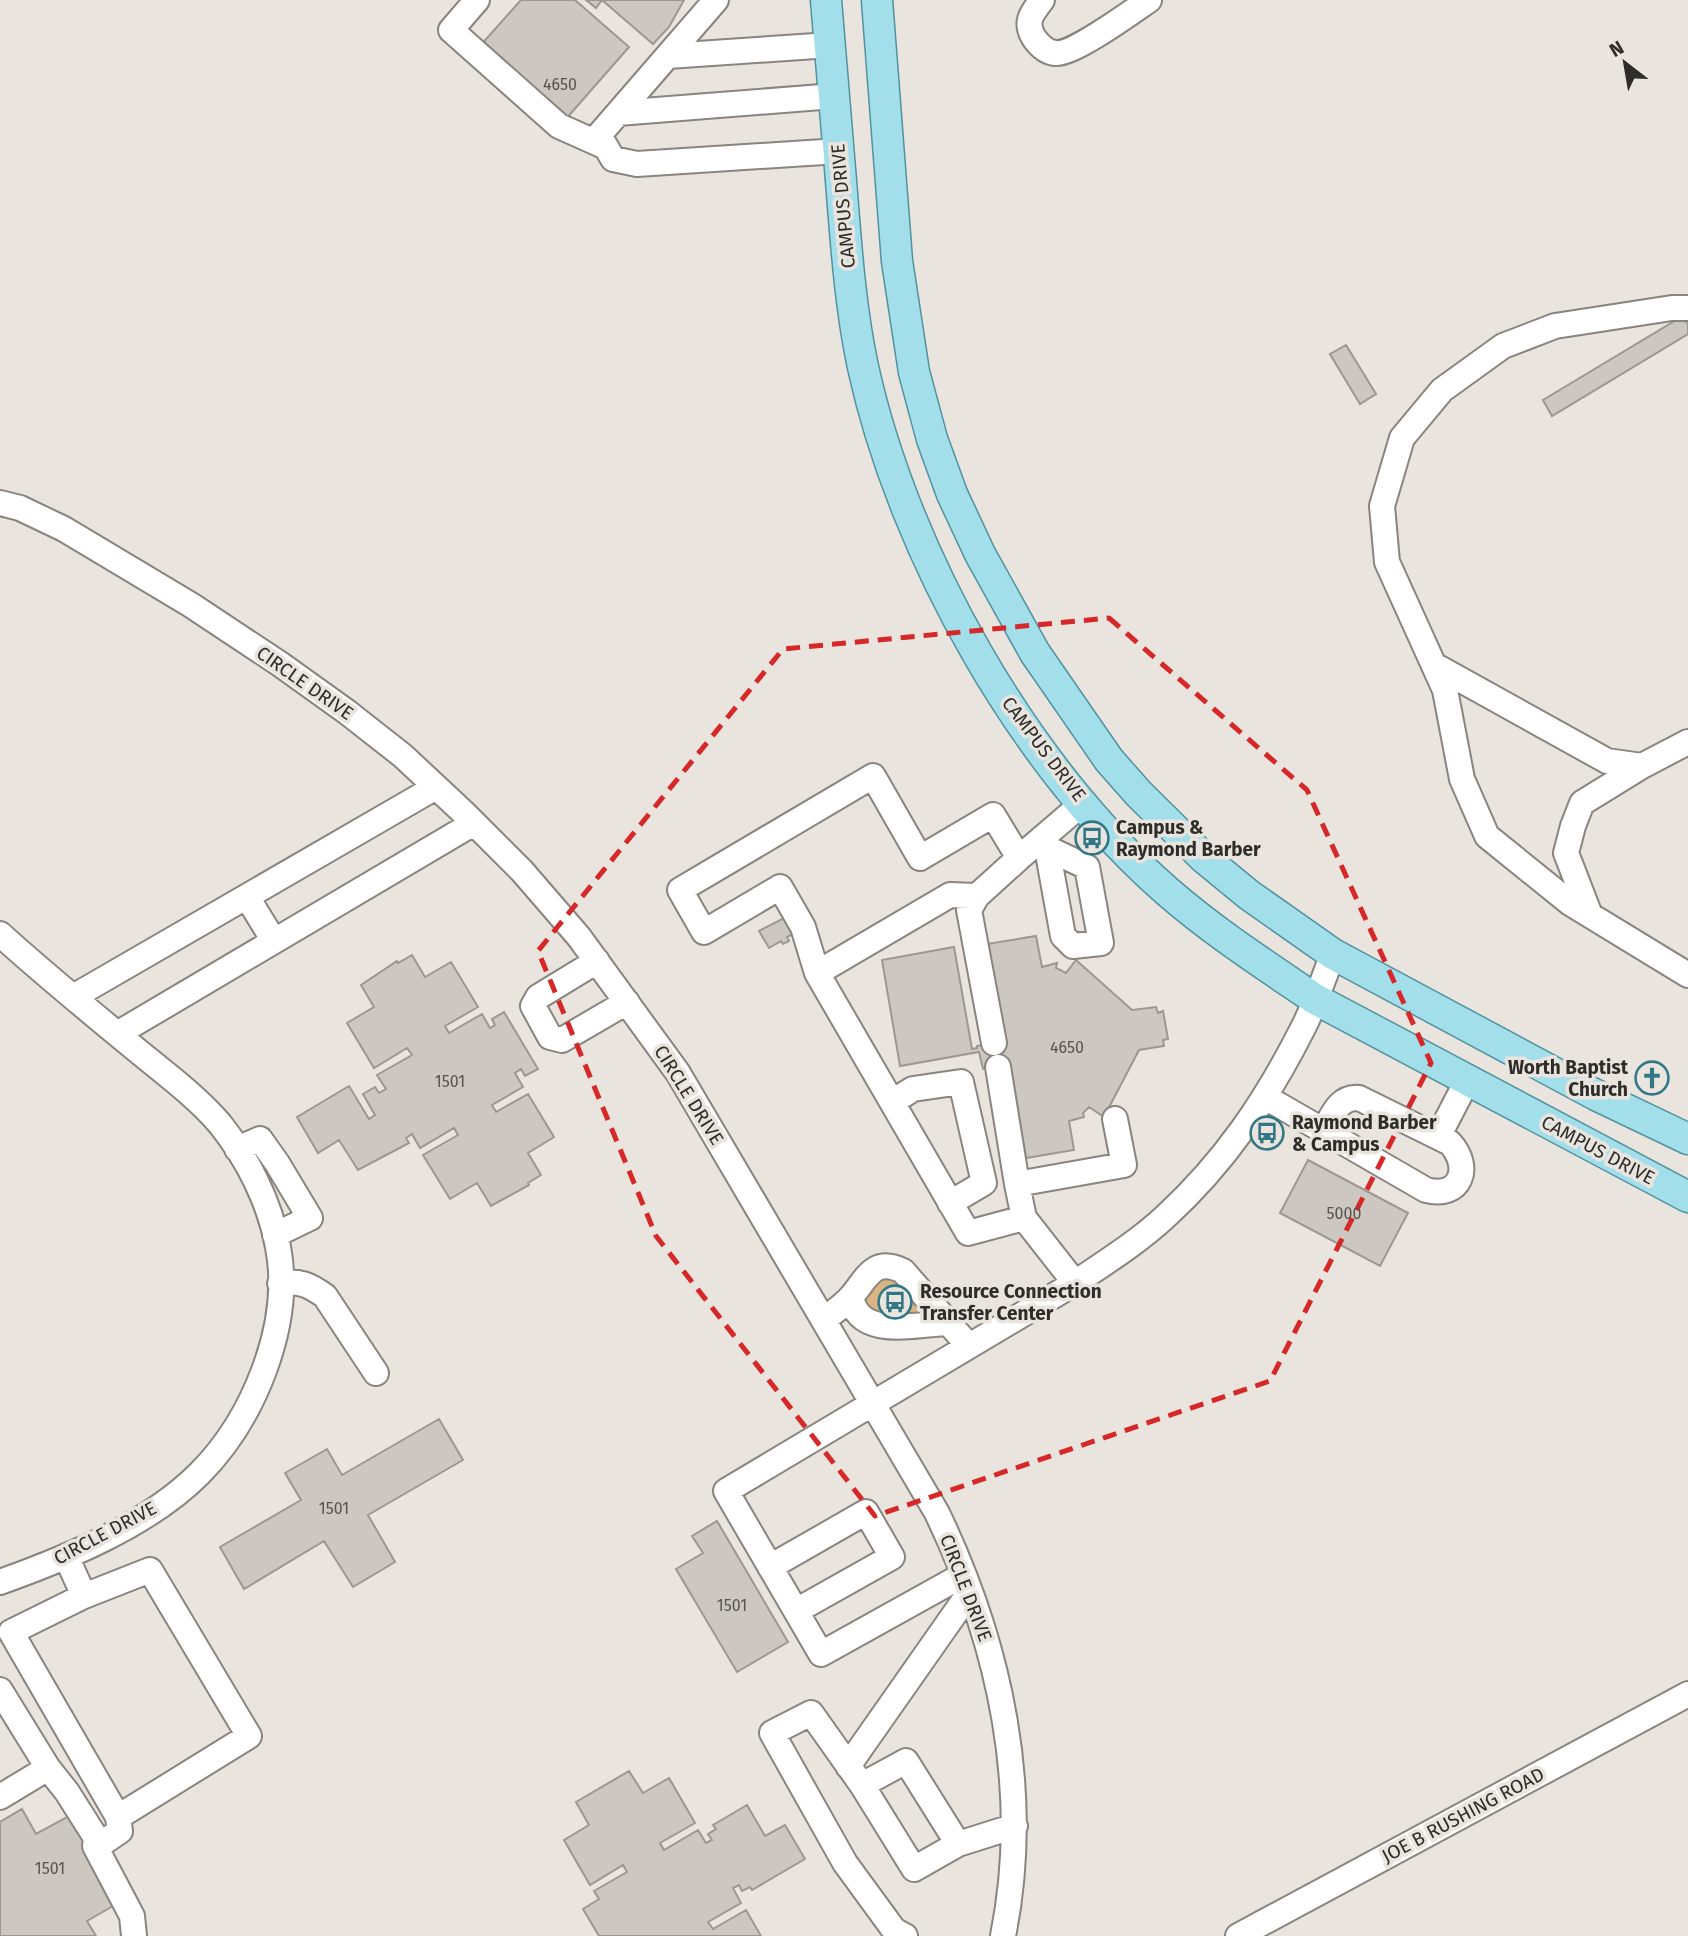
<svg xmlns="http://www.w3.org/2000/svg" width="1688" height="1936" font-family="'Fira Sans',sans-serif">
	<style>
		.green { fill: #dbb484 }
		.building { fill: #cdc7c1; stroke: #9d9791; stroke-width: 2 }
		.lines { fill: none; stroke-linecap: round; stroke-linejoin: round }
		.minor-casing { stroke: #89847e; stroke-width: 28 }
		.major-casing { stroke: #51929f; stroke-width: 33 }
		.minor { stroke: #fff; stroke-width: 24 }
		.major { stroke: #a2dfeb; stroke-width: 30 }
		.marked { fill: none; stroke: #d62828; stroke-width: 5; stroke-dasharray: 14 9; stroke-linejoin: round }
		.labels { text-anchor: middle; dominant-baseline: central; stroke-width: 7; stroke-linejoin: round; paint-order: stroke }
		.number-label { font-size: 16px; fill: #565450 }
		.street-label { font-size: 19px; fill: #2f2d2a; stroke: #e9e4dd }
		.poi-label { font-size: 19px; font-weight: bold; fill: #2f2d2a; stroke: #e9e4dd; text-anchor: start }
	</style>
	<rect width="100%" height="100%" fill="#e9e4dd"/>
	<path class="green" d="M 893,1276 L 926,1312 L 922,1314 L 879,1314 L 865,1304 C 866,1288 879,1280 893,1276 Z"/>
	<path class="building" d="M 521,0 L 575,0 L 629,47 L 565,120 L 480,46 Z
		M 586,0 L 684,0 L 669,27 L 653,44 L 602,0 L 596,8 Z
		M 1683,316 L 1688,325 L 1688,334 L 1552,416 L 1543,400 Z
		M 1346,345 L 1376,394 L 1360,404 L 1330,354 Z
		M 784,918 L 793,934 L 787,937 L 789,941 L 783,944 L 781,941 L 769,948 L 759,931 Z
		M 1036,936 L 1042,967 L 1057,963 L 1056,968 L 1066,973 L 1076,960 L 1132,1010 L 1156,1007 L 1158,1013 L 1163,1011 L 1168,1039 L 1163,1040 L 1164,1046 L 1139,1050 L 1104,1117 L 1089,1107 L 1083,1113 L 1084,1117 L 1069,1121 L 1074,1150 L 1026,1158 L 1010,1065 L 983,1069 L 979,1052 L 900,1066 L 882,960 L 954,947 L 972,1049 L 977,1048 L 977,1046 L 1004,1041 L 987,944 Z
		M 412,955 L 425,977 L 451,962 L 478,1007 L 445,1026 L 449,1033 L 482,1014 L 490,1028 L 495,1025 L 492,1019 L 504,1012 L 538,1069 L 525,1076 L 521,1069 L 515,1073 L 523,1087 L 492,1105 L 496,1112 L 528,1094 L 554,1137 L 528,1153 L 541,1175 L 528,1183 L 529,1185 L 491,1206 L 477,1183 L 450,1199 L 423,1155 L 458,1135 L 454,1128 L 420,1148 L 412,1134 L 406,1138 L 409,1143 L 358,1170 L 339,1140 L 318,1153 L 297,1117 L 349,1086 L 369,1119 L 375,1115 L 363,1094 L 375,1087 L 379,1093 L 386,1089 L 377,1075 L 412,1055 L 407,1048 L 374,1068 L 347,1023 L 374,1007 L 361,985 L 397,961 L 398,963 Z
		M 1308,1160 L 1408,1213 L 1380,1266 L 1280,1213 Z
		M 439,1419 L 463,1460 L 368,1515 L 395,1562 L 353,1587 L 324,1541 L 244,1589 L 220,1547 L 301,1500 L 285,1473 L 327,1449 L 342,1475 Z
		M 717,1521 L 788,1642 L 737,1672 L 676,1569 L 703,1553 L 692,1536 Z
		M 629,1771 L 643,1793 L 669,1778 L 695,1823 L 660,1843 L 664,1850 L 698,1830 L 706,1843 L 712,1840 L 708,1834 L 716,1829 L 713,1825 L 747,1805 L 765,1836 L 785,1825 L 805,1859 L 752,1890 L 750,1887 L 742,1891 L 739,1885 L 733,1888 L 741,1903 L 708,1922 L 713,1929 L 746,1910 L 761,1936 L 599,1936 L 583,1909 L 599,1899 L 594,1891 L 627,1872 L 623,1865 L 590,1885 L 564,1840 L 589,1825 L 576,1802 Z
		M 22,1809 L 36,1834 L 69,1816 L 120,1902 L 87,1921 L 96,1936 L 0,1936 L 0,1822 Z"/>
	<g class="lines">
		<defs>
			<path id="minor" d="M 477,0 L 451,30 L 559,126 L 606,147
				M 716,0 L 599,135 L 613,159 L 637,164 L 839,151
				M 1042,0 C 1032,13 1024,22 1034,38 C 1039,45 1046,52 1055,53 C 1071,56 1133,11 1149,0
				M 668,56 L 830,45
				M 618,113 L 834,96
				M 1688,308 L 1672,308 L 1555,326 L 1503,346 L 1442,390 L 1402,438 L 1382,506 L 1387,562 L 1445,690 L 1462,779 L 1487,836 L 1570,903 L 1688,975
				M 0,503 L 20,508 L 64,529 L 191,605 L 280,664 L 347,712 L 403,756 L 464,813 L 522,871 L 579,937 L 678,1073 L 937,1513 C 1000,1644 1032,1791 1003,1936
				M 1434,665 L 1607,761 L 1642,766 L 1688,742
				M 1041,840 L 1047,848 L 1063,936 L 1073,946 L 1101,943 L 1087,867 L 1047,848
				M 977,896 L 969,910 L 994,1043
				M 247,897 L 274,941
				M 1590,915 L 1566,853 L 1573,826 L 1582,803 L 1642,766
				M 0,934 C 43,973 88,1010 133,1047 C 162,1071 195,1095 220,1124 C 248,1159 270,1203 278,1247 C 293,1325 253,1420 199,1474 C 148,1525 67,1558 0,1582
				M 597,961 L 538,997 L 533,1006 L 550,1037 L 562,1040 L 627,1002
				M 817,973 L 950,895 L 977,896 L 1019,858
				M 73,997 L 436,787
				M 117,1034 L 474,823
				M 998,1067 L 1017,1184
				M 1265,1097 L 1426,1190 C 1461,1199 1472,1167 1450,1143 L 1359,1098 C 1338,1096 1332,1117 1323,1132
				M 892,1102 L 913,1089 L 961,1082 L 984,1183 L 950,1203
				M 1438,1137 L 1468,1079
				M 237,1149 L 260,1139 L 277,1163 L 310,1218 L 275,1235
				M 1024,1218 L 968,1233 L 817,973 L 803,927 L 780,887 L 704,932 L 680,890 L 873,776 L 920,858 L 993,815 L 1019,858 L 1083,803
				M 280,1283 C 300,1281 308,1284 325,1296 L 376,1373
				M 1075,1283 L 1024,1218 L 1017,1184 L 1124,1165 L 1115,1119
				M 851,1297 C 859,1340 916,1324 948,1323
				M 824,1320 C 832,1313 843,1306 850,1298 C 867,1279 873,1256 903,1271 L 968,1345
				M 770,1567 L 866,1512 L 892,1557 L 796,1611
				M 963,1575 L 821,1654 L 726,1491 L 1075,1283 C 1106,1262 1138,1242 1165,1217 C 1225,1162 1266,1101 1303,1028 C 1315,1005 1323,979 1333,954
				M 84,1596 L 150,1570 L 249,1736 L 118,1817
				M 0,1690 L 48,1768 L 0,1797
				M 848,1766 L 970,1592
				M 48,1768 L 67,1792 L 98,1841 L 104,1842 L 120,1831 L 118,1817 L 11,1632 L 84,1596 L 66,1556
				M 862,1785 L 914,1869 L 958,1844
				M 96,1838 L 95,1846 L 132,1916 L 134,1936
				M 905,1936 L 894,1930 L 845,1863 L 772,1733 L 811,1713 L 862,1785 L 906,1761 L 958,1844 L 1015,1826
				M 1238,1936 L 1688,1694"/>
			<path id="major" d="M 826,0 C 831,60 836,121 841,181 C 846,243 850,306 863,367 C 904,554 1024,767 1168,892 C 1214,932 1265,965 1315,999 L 1688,1197
				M 877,0 L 897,261 L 914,372 L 932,439 L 952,494 L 980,554 L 1035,653 L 1109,760 L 1139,794 L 1204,858 L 1249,895 L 1333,954 L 1596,1095 L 1688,1139"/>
		</defs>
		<use href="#minor" class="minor-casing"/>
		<use href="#major" class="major-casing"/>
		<use href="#minor" class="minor"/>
		<use href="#major" class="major"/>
	</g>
	<path class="marked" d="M 1109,618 L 1307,790 L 1431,1063 L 1270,1381 L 875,1516 L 656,1236 L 538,951 L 783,649 Z"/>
	<defs>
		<symbol id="bus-ring" viewBox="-11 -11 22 22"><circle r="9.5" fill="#e9e4dd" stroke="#327785" stroke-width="1.5"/><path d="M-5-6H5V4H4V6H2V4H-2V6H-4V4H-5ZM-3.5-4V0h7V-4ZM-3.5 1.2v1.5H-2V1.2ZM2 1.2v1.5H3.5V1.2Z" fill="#327785"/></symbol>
		<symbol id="church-ring" viewBox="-11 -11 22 22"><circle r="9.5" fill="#e9e4dd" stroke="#327785" stroke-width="1.5"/><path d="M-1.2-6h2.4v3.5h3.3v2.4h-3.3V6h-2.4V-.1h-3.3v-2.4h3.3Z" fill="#327785"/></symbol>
	</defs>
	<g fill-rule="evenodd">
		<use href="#bus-ring" x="1073" y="819" width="38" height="38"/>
		<use href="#church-ring" x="1633" y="1059" width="38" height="38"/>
		<use href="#bus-ring" x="1248" y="1114" width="38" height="38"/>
		<use href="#bus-ring" x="876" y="1283" width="38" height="38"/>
	</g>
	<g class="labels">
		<g class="number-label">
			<text x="560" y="84">4650</text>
			<text x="1067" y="1047">4650</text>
			<text x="450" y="1081">1501</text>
			<text x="1344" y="1213">5000</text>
			<text x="334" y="1508">1501</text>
			<text x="732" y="1605">1501</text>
			<text x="50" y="1868">1501</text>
		</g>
		<g class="street-label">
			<text transform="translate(843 206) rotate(-95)">CAMPUS DRIVE</text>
			<text transform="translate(305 683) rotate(35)">CIRCLE DRIVE</text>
			<text transform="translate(1044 749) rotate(53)">CAMPUS DRIVE</text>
			<text transform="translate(689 1095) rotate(58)">CIRCLE DRIVE</text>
			<text transform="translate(1598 1150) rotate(28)">CAMPUS DRIVE</text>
			<text transform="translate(105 1533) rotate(-28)">CIRCLE DRIVE</text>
			<text transform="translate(966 1588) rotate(69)">CIRCLE DRIVE</text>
			<text transform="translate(1463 1815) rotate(-28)">JOE B RUSHING ROAD</text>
		</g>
		<g class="poi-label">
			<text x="1116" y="827">Campus &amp;<tspan x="1116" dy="22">Raymond Barber</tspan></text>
			<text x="1628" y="1067" text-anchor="end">Worth Baptist<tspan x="1628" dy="22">Church</tspan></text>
			<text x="1292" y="1122">Raymond Barber<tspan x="1292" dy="22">&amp; Campus</tspan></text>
			<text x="920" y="1291">Resource Connection<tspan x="920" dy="22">Transfer Center</tspan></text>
		</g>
	</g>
	<g transform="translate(1625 63) rotate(329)" stroke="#e9e4dd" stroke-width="5" paint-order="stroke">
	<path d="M0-5L12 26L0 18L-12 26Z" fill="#2f2d2a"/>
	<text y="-10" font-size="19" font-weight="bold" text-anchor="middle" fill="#2f2d2a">N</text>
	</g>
</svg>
